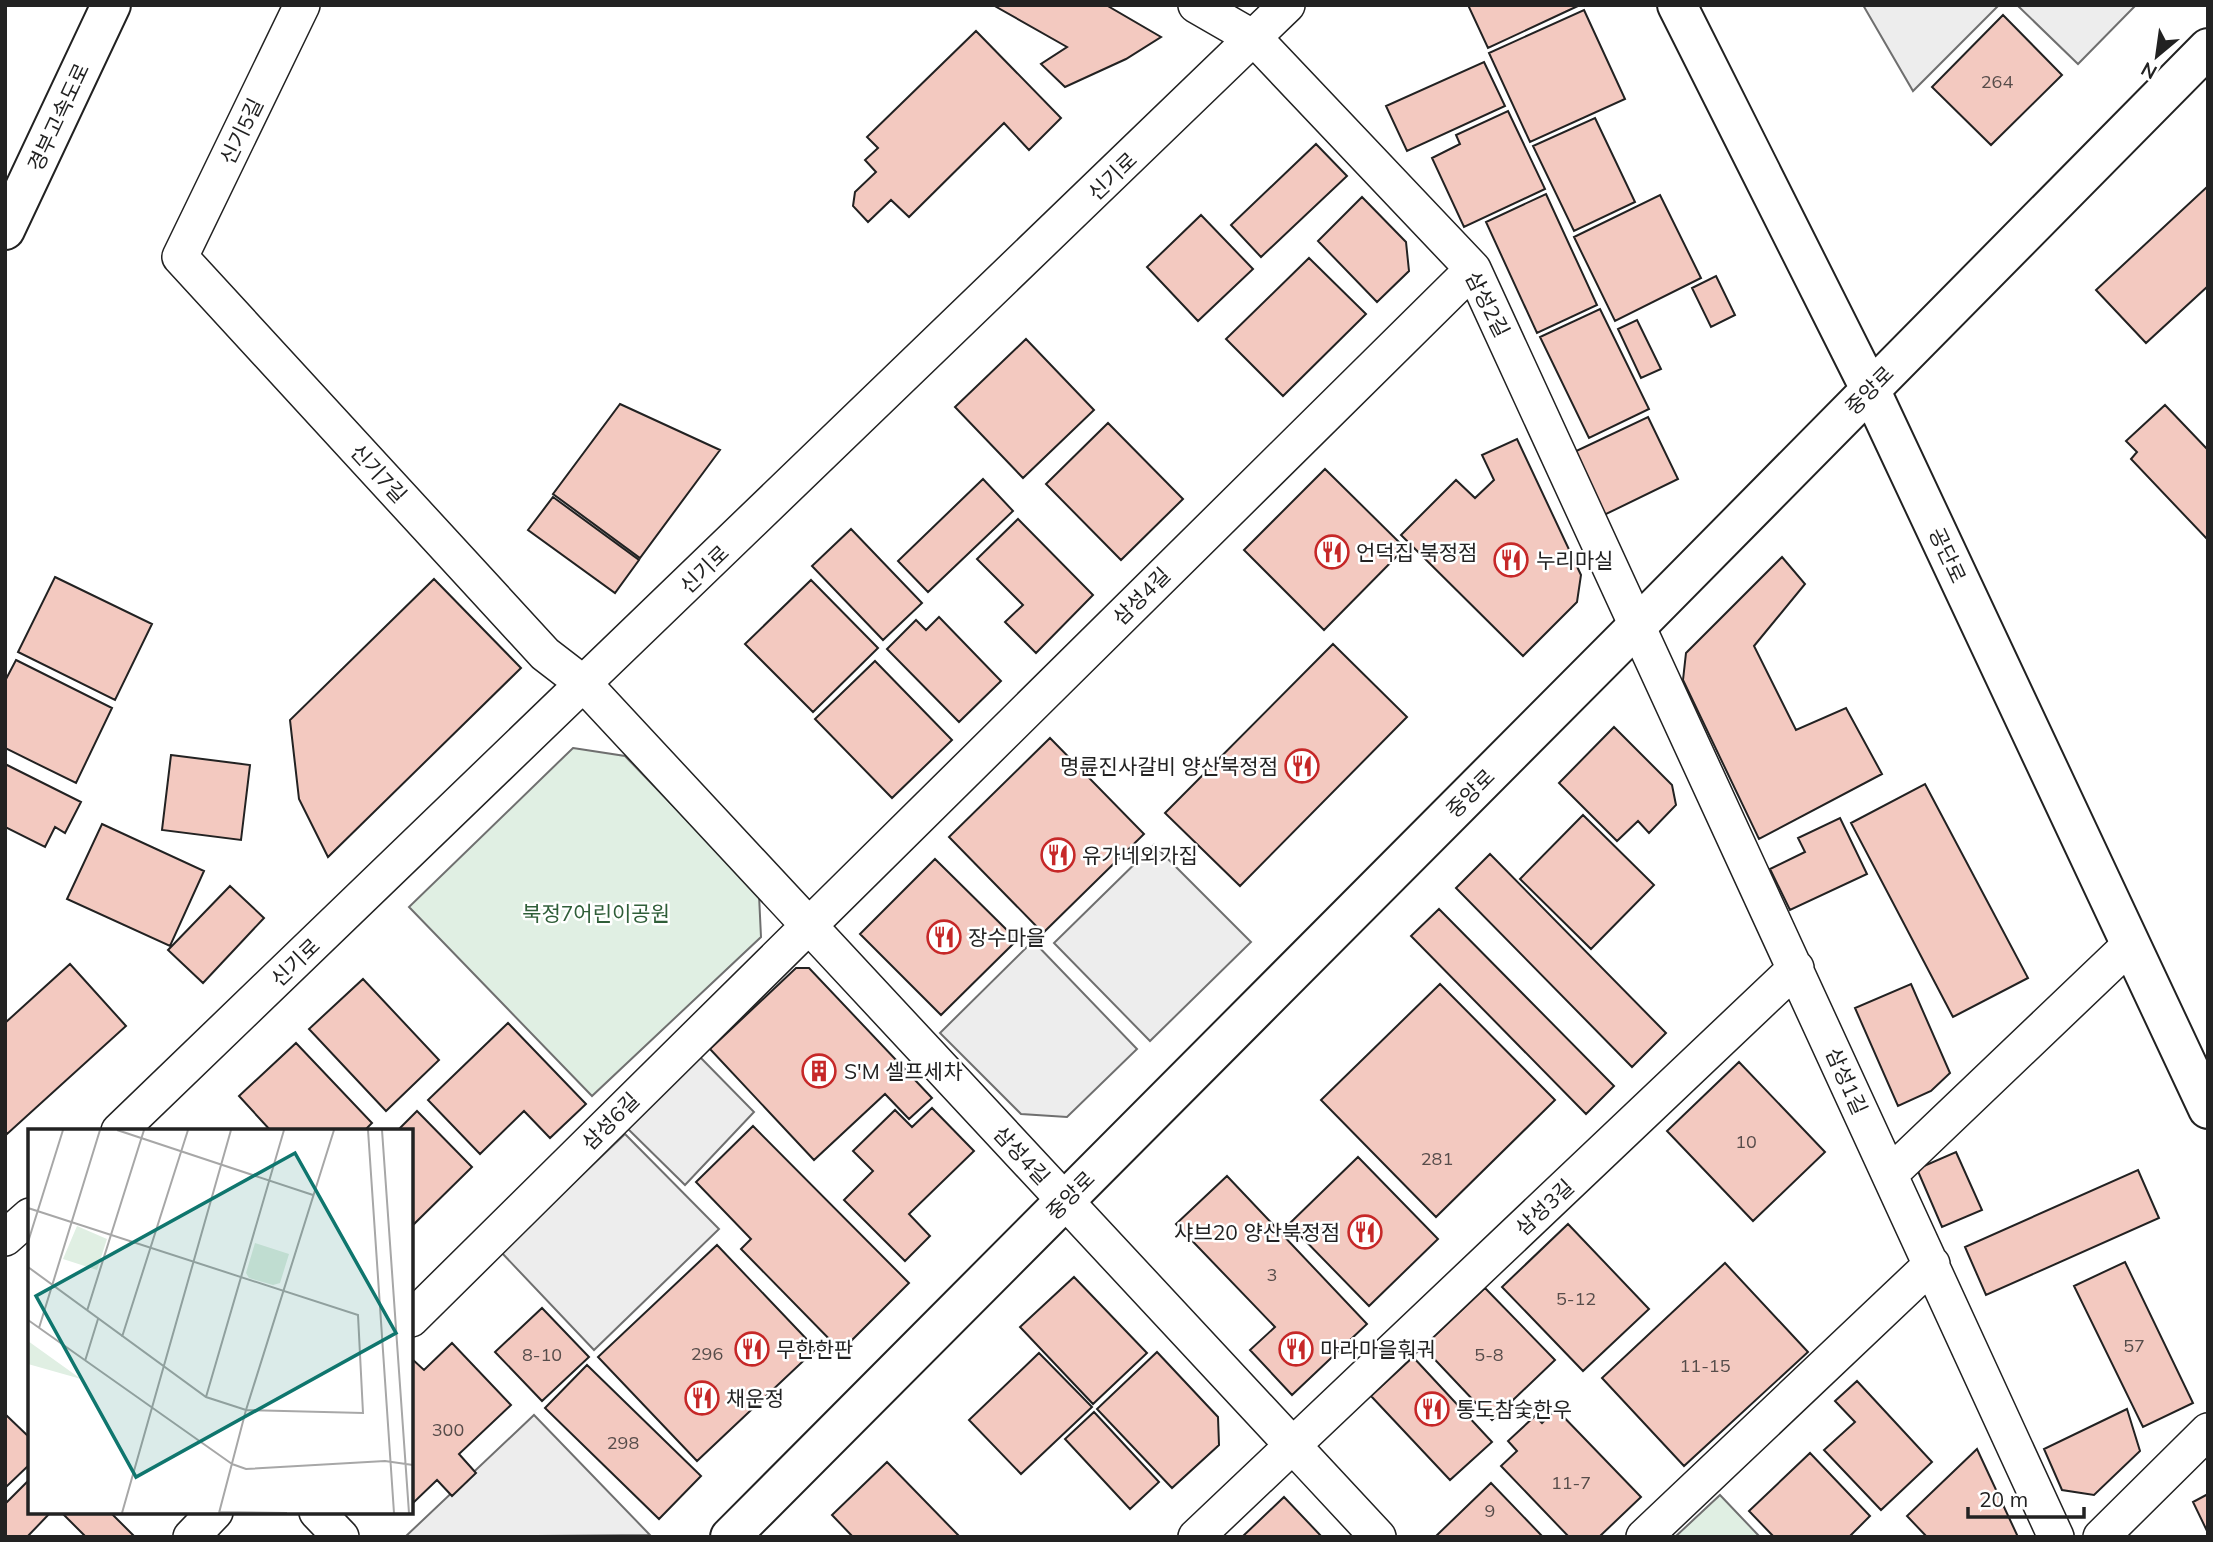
<svg xmlns="http://www.w3.org/2000/svg" width="2213" height="1542" font-family="Mulish,'Noto Sans KR',sans-serif">
	<style>
		.green { fill: #e0efe3; stroke: #6f6f6f; stroke-width: 2 }
		.parking { fill: #ededed; stroke: #6f6f6f; stroke-width: 2 }
		.building { fill: #f3c9c0; stroke: #222; stroke-width: 2 }
		.lines { fill: none; stroke-linecap: round; stroke-linejoin: round }
		.minor-casing { stroke: #222; stroke-width: 38 }
		.tertiary-casing { stroke: #222; stroke-width: 42 }
		.motorway-casing { stroke: #222; stroke-width: 42 }
		.minor { stroke: #fff; stroke-width: 35 }
		.tertiary { stroke: #fff; stroke-width: 38 }
		.motorway { stroke: #fff; stroke-width: 38 }
		.labels { text-anchor: middle; dominant-baseline: central; stroke-width: 5; stroke-linejoin: round; paint-order: stroke }
		.number-label { font-size: 18px; fill: #564c4a }
		.street-label { font-size: 21px; fill: #222; stroke: #fff }
		.poi-label { font-size: 21px; fill: #222; stroke: #fff; text-anchor: start }
		.park-label { font-size: 21px; fill: #2f5e38; stroke: #fff }
		.inset-road { fill: none; stroke: #a7a7a7; stroke-width: 2 }
		.view { fill: #0f766e; fill-opacity: 0.15; stroke: #0f766e; stroke-width: 3.5 }
		.inset-edge { fill: none; stroke: #222; stroke-width: 3.5 }
	</style>
	<rect width="100%" height="100%" fill="#fff"/>
	<path class="green" d="M 573,748 L 625,756 L 759,895 L 761,937 L 592,1096 L 409,907 Z
		M 1720,1495 L 1760,1537 L 1675,1537 Z"/>
	<path class="parking" d="M 1863,5 L 1999,5 L 1913,91 Z
		M 2017,5 L 2136,5 L 2078,64 Z
		M 1154,845 L 1251,942 L 1150,1041 L 1054,943 Z
		M 1033,941 L 1137,1049 L 1067,1117 L 1021,1114 L 940,1033 Z
		M 698,1055 L 754,1112 L 685,1185 L 624,1125 Z
		M 625,1134 L 719,1229 L 594,1350 L 501,1252 Z
		M 534,1415 L 650,1535 L 405,1537 Z"/>
	<path class="building" d="M 993,5 L 1106,5 L 1161,37 L 1126,59 L 1065,87 L 1041,64 L 1067,47 Z
		M 1468,5 L 1580,5 L 1488,48 Z
		M 1584,10 L 1625,99 L 1530,142 L 1489,53 Z
		M 2003,15 L 2062,75 L 1991,145 L 1932,87 Z
		M 976,31 L 1061,118 L 1029,150 L 1004,123 L 909,217 L 891,200 L 868,222 L 853,206 L 855,192 L 876,172 L 865,160 L 878,148 L 867,137 Z
		M 1484,62 L 1505,106 L 1407,151 L 1386,106 Z
		M 1508,111 L 1545,189 L 1464,227 L 1432,158 L 1460,144 L 1456,135 Z
		M 1595,118 L 1635,202 L 1574,231 L 1533,146 Z
		M 1316,144 L 1347,176 L 1261,257 L 1231,225 Z
		M 2208,186 L 2208,286 L 2146,343 L 2096,290 Z
		M 1546,194 L 1597,305 L 1537,333 L 1486,222 Z
		M 1660,195 L 1701,278 L 1615,321 L 1574,237 Z
		M 1362,197 L 1406,242 L 1409,271 L 1377,302 L 1318,241 Z
		M 1201,215 L 1253,269 L 1198,321 L 1147,267 Z
		M 1309,258 L 1366,314 L 1283,396 L 1226,339 Z
		M 1716,276 L 1735,315 L 1711,327 L 1692,288 Z
		M 1600,309 L 1649,409 L 1589,438 L 1540,337 Z
		M 1637,320 L 1661,369 L 1641,378 L 1618,329 Z
		M 1026,339 L 1094,410 L 1023,478 L 955,407 Z
		M 620,404 L 720,450 L 640,558 L 553,494 Z
		M 2165,405 L 2208,450 L 2208,540 L 2131,459 L 2137,452 L 2126,441 Z
		M 1648,417 L 1678,479 L 1602,516 L 1572,453 Z
		M 1108,423 L 1183,499 L 1121,560 L 1046,484 Z
		M 1517,439 L 1581,575 L 1577,602 L 1523,656 L 1401,535 L 1456,480 L 1475,498 L 1494,480 L 1482,455 Z
		M 1325,469 L 1405,548 L 1324,630 L 1244,550 Z
		M 983,479 L 1013,511 L 928,592 L 898,561 Z
		M 553,497 L 639,560 L 615,593 L 528,530 Z
		M 1018,519 L 1093,595 L 1036,653 L 1005,622 L 1023,605 L 977,559 Z
		M 851,529 L 922,603 L 883,640 L 812,566 Z
		M 1782,557 L 1805,584 L 1754,646 L 1796,730 L 1846,708 L 1882,774 L 1759,839 L 1683,680 L 1686,653 Z
		M 55,577 L 152,624 L 115,700 L 18,652 Z
		M 434,579 L 521,668 L 328,857 L 299,799 L 290,720 Z
		M 811,580 L 878,648 L 813,712 L 745,644 Z
		M 939,617 L 1001,681 L 959,722 L 887,649 L 916,620 L 926,630 Z
		M 1333,644 L 1407,717 L 1240,886 L 1165,813 Z
		M 16,660 L 112,708 L 76,783 L 5,748 L 5,681 Z
		M 875,661 L 952,740 L 892,798 L 815,719 Z
		M 1614,727 L 1672,785 L 1676,805 L 1649,833 L 1638,821 L 1617,841 L 1559,783 Z
		M 1050,738 L 1144,834 L 1043,933 L 949,837 Z
		M 171,755 L 250,765 L 241,840 L 162,830 Z
		M 5,764 L 81,802 L 65,833 L 55,827 L 45,847 L 5,827 Z
		M 1925,784 L 2028,978 L 1953,1017 L 1851,823 Z
		M 1583,815 L 1654,885 L 1591,949 L 1520,879 Z
		M 1840,818 L 1867,874 L 1790,910 L 1770,869 L 1805,852 L 1798,838 Z
		M 102,824 L 204,871 L 170,946 L 67,899 Z
		M 1490,854 L 1666,1033 L 1632,1067 L 1456,888 Z
		M 935,859 L 1017,940 L 941,1015 L 860,934 Z
		M 230,886 L 264,918 L 203,983 L 168,950 Z
		M 1439,909 L 1614,1086 L 1586,1114 L 1411,936 Z
		M 70,964 L 126,1026 L 7,1134 L 5,1131 L 5,1023 Z
		M 796,968 L 809,968 L 932,1098 L 909,1119 L 885,1094 L 814,1160 L 710,1049 Z
		M 363,979 L 439,1060 L 386,1111 L 309,1029 Z
		M 1440,984 L 1555,1100 L 1436,1217 L 1321,1100 Z
		M 1911,984 L 1950,1073 L 1931,1091 L 1898,1106 L 1855,1008 Z
		M 508,1023 L 586,1104 L 550,1138 L 524,1111 L 480,1154 L 428,1100 Z
		M 296,1043 L 372,1123 L 364,1131 L 271,1131 L 239,1096 Z
		M 1739,1062 L 1825,1152 L 1753,1221 L 1667,1131 Z
		M 932,1108 L 974,1151 L 909,1214 L 930,1236 L 905,1261 L 844,1200 L 873,1171 L 853,1151 L 895,1110 L 912,1127 Z
		M 417,1111 L 472,1167 L 411,1227 L 411,1131 L 397,1131 Z
		M 753,1126 L 909,1283 L 841,1351 L 741,1249 L 751,1239 L 696,1182 Z
		M 1956,1152 L 1982,1210 L 1942,1227 L 1917,1169 Z
		M 1358,1157 L 1438,1239 L 1369,1306 L 1289,1224 Z
		M 2138,1170 L 2159,1218 L 1986,1295 L 1965,1247 Z
		M 1227,1176 L 1367,1324 L 1292,1395 L 1250,1350 L 1275,1327 L 1176,1224 Z
		M 1568,1224 L 1649,1309 L 1583,1371 L 1502,1287 Z
		M 717,1245 L 816,1349 L 697,1461 L 598,1357 Z
		M 2125,1262 L 2193,1403 L 2143,1427 L 2074,1286 Z
		M 1725,1263 L 1808,1352 L 1684,1466 L 1602,1378 Z
		M 1074,1277 L 1147,1353 L 1093,1404 L 1020,1327 Z
		M 1485,1288 L 1555,1360 L 1492,1420 L 1423,1347 Z
		M 542,1308 L 589,1357 L 542,1401 L 495,1352 Z
		M 452,1343 L 511,1405 L 459,1454 L 476,1473 L 452,1496 L 437,1480 L 411,1505 L 411,1358 L 424,1370 Z
		M 1157,1352 L 1218,1417 L 1219,1445 L 1172,1488 L 1097,1409 Z
		M 1039,1353 L 1092,1407 L 1021,1474 L 969,1420 Z
		M 1413,1357 L 1492,1442 L 1450,1480 L 1371,1396 Z
		M 587,1365 L 701,1476 L 659,1519 L 545,1408 Z
		M 1857,1381 L 1932,1462 L 1881,1510 L 1824,1450 L 1855,1422 L 1835,1401 Z
		M 1556,1409 L 1641,1497 L 1599,1537 L 1569,1537 L 1501,1466 L 1517,1451 L 1508,1441 L 1535,1416 L 1542,1423 Z
		M 2127,1409 L 2140,1451 L 2094,1495 L 2062,1490 L 2044,1449 Z
		M 1094,1412 L 1159,1482 L 1130,1509 L 1065,1439 Z
		M 5,1414 L 30,1438 L 30,1464 L 5,1488 Z
		M 1977,1449 L 2018,1537 L 1927,1537 L 1907,1516 Z
		M 1810,1453 L 1870,1516 L 1849,1537 L 1774,1537 L 1749,1511 Z
		M 887,1462 L 960,1537 L 853,1537 L 832,1515 Z
		M 30,1479 L 30,1512 L 51,1512 L 27,1537 L 5,1537 L 5,1504 Z
		M 1491,1483 L 1543,1537 L 1435,1537 Z
		M 2208,1494 L 2208,1533 L 2193,1502 Z
		M 1284,1497 L 1322,1537 L 1242,1537 Z
		M 61,1512 L 110,1512 L 135,1537 L 86,1537 Z"/>
	<g class="lines">
		<defs>
			<path id="minor" d="M 302,5 L 180,257 L 545,654 L 584,684 L 1378,1537
				M 1196,5 L 1255,39 L 1473,269 L 2056,1537
				M 119,1131 L 1287,5
				M 1890,1174 L 2131,944
				M 5,1238 L 30,1216
				M 411,1319 L 1473,269
				M 317,1512 L 341,1537
				M 191,1537 L 215,1512
				M 1196,1537 L 1796,968
				M 1644,1537 L 1932,1264
				M 2101,1537 L 2208,1431"/>
			<path id="tertiary" d="M 1677,5 L 1870,389 L 2208,1109
				M 730,1537 L 1638,625 L 2208,48"/>
			<path id="motorway" d="M 5,230 L 111,5"/>
		</defs>
		<use href="#minor" class="minor-casing"/>
		<use href="#tertiary" class="tertiary-casing"/>
		<use href="#motorway" class="motorway-casing"/>
		<use href="#minor" class="minor"/>
		<use href="#tertiary" class="tertiary"/>
		<use href="#motorway" class="motorway"/>
	</g>
	<defs>
		<symbol id="restaurant-ring" viewBox="-11 -11 22 22"><circle r="9.5" fill="#fff" stroke="#c62828" stroke-width="1.5"/><path d="M-5-6h1v4h1v-4h1v4h1v-4h1v5L-1.5 .5V6h-2V.5L-5-1ZM5-6V6H3V1.5H1.5Q1.5-4 5-6Z" fill="#c62828"/></symbol>
		<symbol id="building-ring" viewBox="-11 -11 22 22"><circle r="9.5" fill="#fff" stroke="#c62828" stroke-width="1.5"/><path d="M-4-6H4V6H1V3H-1V6H-4ZM-2.5-4.3h1.7v1.8h-1.7ZM.8-4.3h1.7v1.8H.8ZM-2.5-1h1.7V.8h-1.7ZM.8-1h1.7V.8H.8Z" fill="#c62828"/></symbol>
	</defs>
	<g fill-rule="evenodd">
		<use href="#restaurant-ring" x="1313" y="533" width="38" height="38"/>
		<use href="#restaurant-ring" x="1492" y="541" width="38" height="38"/>
		<use href="#restaurant-ring" x="1283" y="747" width="38" height="38"/>
		<use href="#restaurant-ring" x="1039" y="836" width="38" height="38"/>
		<use href="#restaurant-ring" x="925" y="918" width="38" height="38"/>
		<use href="#building-ring" x="800" y="1052" width="38" height="38"/>
		<use href="#restaurant-ring" x="1346" y="1213" width="38" height="38"/>
		<use href="#restaurant-ring" x="733" y="1330" width="38" height="38"/>
		<use href="#restaurant-ring" x="1277" y="1330" width="38" height="38"/>
		<use href="#restaurant-ring" x="683" y="1379" width="38" height="38"/>
		<use href="#restaurant-ring" x="1413" y="1390" width="38" height="38"/>
	</g>
	<g class="labels">
		<g class="number-label">
			<text x="1997" y="81">264</text>
			<text x="1746" y="1141">10</text>
			<text x="1437" y="1158">281</text>
			<text x="1272" y="1274">3</text>
			<text x="1576" y="1298">5-12</text>
			<text x="2134" y="1345">57</text>
			<text x="707" y="1353">296</text>
			<text x="542" y="1354">8-10</text>
			<text x="1489" y="1354">5-8</text>
			<text x="1705" y="1365">11-15</text>
			<text x="448" y="1429">300</text>
			<text x="623" y="1442">298</text>
			<text x="1571" y="1482">11-7</text>
			<text x="1490" y="1510">9</text>
		</g>
		<g class="street-label">
			<text transform="translate(58 117) rotate(-65)">경부고속도로</text>
			<text transform="translate(241 131) rotate(-64)">신기5길</text>
			<text transform="translate(1112 176) rotate(-44)">신기로</text>
			<text transform="translate(1488 304) rotate(63)">삼성2길</text>
			<text transform="translate(1869 390) rotate(-45)">중앙로</text>
			<text transform="translate(379 473) rotate(47)">신기7길</text>
			<text transform="translate(1948 555) rotate(65)">공단로</text>
			<text transform="translate(704 569) rotate(-44)">신기로</text>
			<text transform="translate(1141 596) rotate(-45)">삼성4길</text>
			<text transform="translate(1470 793) rotate(-45)">중앙로</text>
			<text transform="translate(295 962) rotate(-44)">신기로</text>
			<text transform="translate(1847 1081) rotate(66)">삼성1길</text>
			<text transform="translate(610 1121) rotate(-45)">삼성6길</text>
			<text transform="translate(1022 1155) rotate(47)">삼성4길</text>
			<text transform="translate(1070 1195) rotate(-45)">중앙로</text>
			<text transform="translate(1544 1207) rotate(-43)">삼성3길</text>
		</g>
		<g class="poi-label">
			<text x="1356" y="552">언덕집 북정점</text>
			<text x="1536" y="560">누리마실</text>
			<text x="1278" y="766" text-anchor="end">명륜진사갈비 양산북정점</text>
			<text x="1082" y="855">유가네외가집</text>
			<text x="968" y="937">장수마을</text>
			<text x="844" y="1071">S'M 셀프세차</text>
			<text x="1340" y="1232" text-anchor="end">샤브20 양산북정점</text>
			<text x="776" y="1349">무한한판</text>
			<text x="1320" y="1349">마라마을훠궈</text>
			<text x="726" y="1398">채운정</text>
			<text x="1456" y="1409">통도참숯한우</text>
		</g>
		<g class="park-label">
			<text x="596" y="913">북정7어린이공원</text>
		</g>
	</g>
	<g transform="translate(28 1129)">
		<rect width="385" height="385" fill="#fff"/>
		<path d="M 49,97 L 79,110 L 69,141 L 35,130 ZM 227,114 L 261,125 L 252,154 L 245,156 L 221,149 L 218,144 ZM 0,212 L 53,250 L 0,235 Z" fill="#e0efe3"/>
		<path class="inset-road" d="M 89,1 L 285,66M 340,1 L 366,384M 354,1 L 381,384M 0,79 L 330,186 L 335,284 L 218,281 L 178,268 L 0,138M 0,113 L 35,1M 59,182 L 116,1M 0,191 L 204,335M 11,199 L 72,1M 94,208 L 160,1M 57,232 L 70,190M 178,268 L 256,1M 204,335 L 218,340 L 357,332 L 385,336M 192,383 L 259,384M 94,384 L 203,1M 191,384 L 218,281 L 306,1"/>
		<path class="view" d="M 267,24 L 368,204 L 108,348 L 8,167 Z"/>
		<rect width="385" height="385" class="inset-edge"/>
	</g>
	<rect width="2213" height="1542" fill="none" stroke="#222222" stroke-width="14"/>
	<g transform="translate(2157 56) rotate(209)" stroke="#ffffff" stroke-width="5" paint-order="stroke">
	<path d="M0-5L12 26L0 18L-12 26Z" fill="#222222"/>
	<text y="-10" font-size="19" font-weight="bold" text-anchor="middle" fill="#222222">N</text>
	</g>
	<path d="M1968 1507v10h116v-10" fill="none" stroke="#222222" stroke-width="3.5"/>
	<text x="1979" y="1507" font-size="21" fill="#222222" stroke="#ffffff" stroke-width="5" paint-order="stroke">20 m</text>
</svg>
